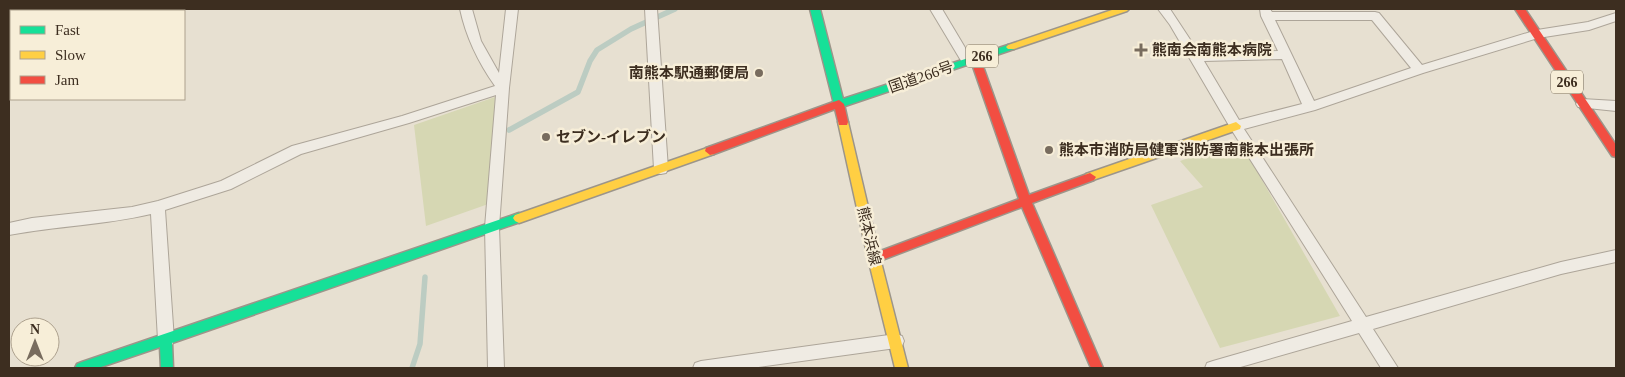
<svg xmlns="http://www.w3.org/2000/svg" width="1625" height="377" font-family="'Times New Roman','Noto Sans JP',serif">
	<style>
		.green { fill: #d6d7b3 }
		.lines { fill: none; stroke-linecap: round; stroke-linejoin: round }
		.stream { stroke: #bcccc2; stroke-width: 5.5 }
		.street-casing { stroke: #ada599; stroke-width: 2 }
		.fast-casing { stroke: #9c958a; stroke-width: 3 }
		.slow-casing { stroke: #9c958a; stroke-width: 3 }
		.jam-casing { stroke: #9c958a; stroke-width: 3 }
		.street { fill: #efebe3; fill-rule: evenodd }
		.fast { fill: #16e098; fill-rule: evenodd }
		.slow { fill: #ffcf43; fill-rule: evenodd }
		.jam { fill: #f24e42; fill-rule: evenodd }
		.poi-dot { fill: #786c5e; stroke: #f7eed8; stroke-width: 2 }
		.labels { text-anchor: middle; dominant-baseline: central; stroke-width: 5; stroke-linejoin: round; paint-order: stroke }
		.shield { fill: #f7eed8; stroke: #756857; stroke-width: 1 }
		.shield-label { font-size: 14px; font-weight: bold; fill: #3d2e20 }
		.poi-label { font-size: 15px; font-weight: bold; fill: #3d2e20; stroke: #f7eed8; text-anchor: start }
		.street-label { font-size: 15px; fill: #3d2e20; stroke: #f7eed8 }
	</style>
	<rect width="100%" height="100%" fill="#e7e0d1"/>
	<path class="green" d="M 495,97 L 492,149 L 494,202 L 426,226 L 414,125 Z
		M 1229,144 L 1243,147 L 1340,316 L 1220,348 L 1151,205 L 1203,187 L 1180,161 Z"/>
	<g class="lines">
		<path class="stream" d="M 509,130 L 578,92 L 590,61 L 597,50 L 631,29 L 675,9
			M 412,368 L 420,344 L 425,277"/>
		<defs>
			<path id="street" d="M 460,9 L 472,9 L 481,41 L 499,73 L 506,9 L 518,9 L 509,88 L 499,227 L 504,368 L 488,368 L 485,227 L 496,95 L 409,123 L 301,154 L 231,189 L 165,210 L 174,340 L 172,345 L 166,347 L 160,345 L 158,340 L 151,214 C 105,225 56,226 9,235 L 9,223 L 32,218 L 132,207 L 158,201 L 221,181 L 292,146 L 402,116 L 495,86 C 478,62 466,37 460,9 Z
				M 645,9 L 657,9 L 668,169 L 666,173 L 661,174 L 656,173 L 654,169 Z
				M 930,9 L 942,9 L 973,61 L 971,64 L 963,64 Z
				M 1158,9 L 1170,9 L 1199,53 L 1278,51 L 1261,16 L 1260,9 L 1270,9 L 1272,12 L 1375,12 L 1379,13 L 1422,65 L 1537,30 L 1588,22 L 1616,13 L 1616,21 L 1589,30 L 1538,38 L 1423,73 L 1315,110 L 1244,129 L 1366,317 L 1561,262 L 1616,250 L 1616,262 L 1561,274 L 1373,329 L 1398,368 L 1381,368 L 1359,333 L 1237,368 L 1205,368 L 1207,363 L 1213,361 L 1352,321 L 1231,129 L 1170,25 ZM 1275,20 L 1372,20 L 1411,68 L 1314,101 ZM 1282,59 L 1302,104 L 1239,120 L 1204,61 Z
				M 1582,99 L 1616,101 L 1616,111 L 1578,107 L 1576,104 L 1578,101 Z
				M 896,334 L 902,336 L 904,341 L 902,346 L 896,348 L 751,368 L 693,368 L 695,363 L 701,361 Z"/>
			<path id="fast" d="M 810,9 L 820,9 L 843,99 L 1008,45 L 1014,45 L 1016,47 L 1014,49 L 839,108 L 834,104 Z
				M 519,213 L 523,215 L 525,218 L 523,221 L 172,343 L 173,368 L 161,368 L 160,347 L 98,368 L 75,368 L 77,364 L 82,362 Z"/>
			<path id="slow" d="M 1115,9 L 1129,9 L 1127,11 L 1014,49 L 1008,49 L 1006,47 L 1008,45 Z
				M 843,118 L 848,122 L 880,258 L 908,368 L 895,368 L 868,258 L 838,122 Z
				M 1236,122 L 1241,126 L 1240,129 L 1090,181 L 1084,177 L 1086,174 Z
				M 710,147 L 715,151 L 714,154 L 519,223 L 515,221 L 513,218 L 515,215 Z"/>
			<path id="jam" d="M 1515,9 L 1525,9 L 1616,145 L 1616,157 L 1612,156 Z
				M 975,55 L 980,58 L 1029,195 L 1090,173 L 1096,177 L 1094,180 L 1032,203 L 1103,368 L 1091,368 L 1022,207 L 874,263 L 870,261 L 868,258 L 870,255 L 1019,199 L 970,58 Z
				M 839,100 L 844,104 L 848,122 L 847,125 L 839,125 L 835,109 L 714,154 L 710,155 L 705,151 L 706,148 Z"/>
		</defs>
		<use href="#street" class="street-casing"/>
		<use href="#fast" class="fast-casing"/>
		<use href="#slow" class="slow-casing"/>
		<use href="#jam" class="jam-casing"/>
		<use href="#street" class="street"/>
		<use href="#fast" class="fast"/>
		<use href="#slow" class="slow"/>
		<use href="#jam" class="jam"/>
	</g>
	<g class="poi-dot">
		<path d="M1138.5 42.5h5v5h5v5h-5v5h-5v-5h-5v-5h5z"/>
		<circle cx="759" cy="73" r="5"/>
		<circle cx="546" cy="137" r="5"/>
		<circle cx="1049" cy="150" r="5"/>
	</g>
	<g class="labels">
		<g class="shield">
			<rect x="966" y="44.5" width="32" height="23" rx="4"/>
			<rect x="1551" y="70.5" width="32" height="23" rx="4"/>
		</g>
		<g class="shield-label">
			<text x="982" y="56">266</text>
			<text x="1567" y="82">266</text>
		</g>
		<g class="poi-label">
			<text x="1152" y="50">熊南会南熊本病院</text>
			<text x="749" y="73" text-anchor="end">南熊本駅通郵便局</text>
			<text x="556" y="137">セブン-イレブン</text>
			<text x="1059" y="150">熊本市消防局健軍消防署南熊本出張所</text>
		</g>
		<g class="street-label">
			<text transform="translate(921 77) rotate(-19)">国道266号</text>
			<text transform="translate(869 236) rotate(77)">熊本浜線</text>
		</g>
	</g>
	<rect width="1625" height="377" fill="none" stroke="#3d2e20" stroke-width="20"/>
	<rect x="10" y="10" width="175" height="90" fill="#f7eed8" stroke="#ada18e"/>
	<rect x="20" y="26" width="25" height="8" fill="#16e098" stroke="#ada18e"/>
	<text x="55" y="35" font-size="15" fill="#3d2e20">Fast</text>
	<rect x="20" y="51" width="25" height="8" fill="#ffcf43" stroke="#ada18e"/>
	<text x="55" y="60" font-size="15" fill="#3d2e20">Slow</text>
	<rect x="20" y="76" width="25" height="8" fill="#f24e42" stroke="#ada18e"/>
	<text x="55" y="85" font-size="15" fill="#3d2e20">Jam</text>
	<g transform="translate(35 342)"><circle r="24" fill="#f7eed8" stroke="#ada18e"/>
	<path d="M0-4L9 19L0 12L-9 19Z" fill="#786c5e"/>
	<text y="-8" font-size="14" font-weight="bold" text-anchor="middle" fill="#3d2e20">N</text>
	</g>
</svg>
